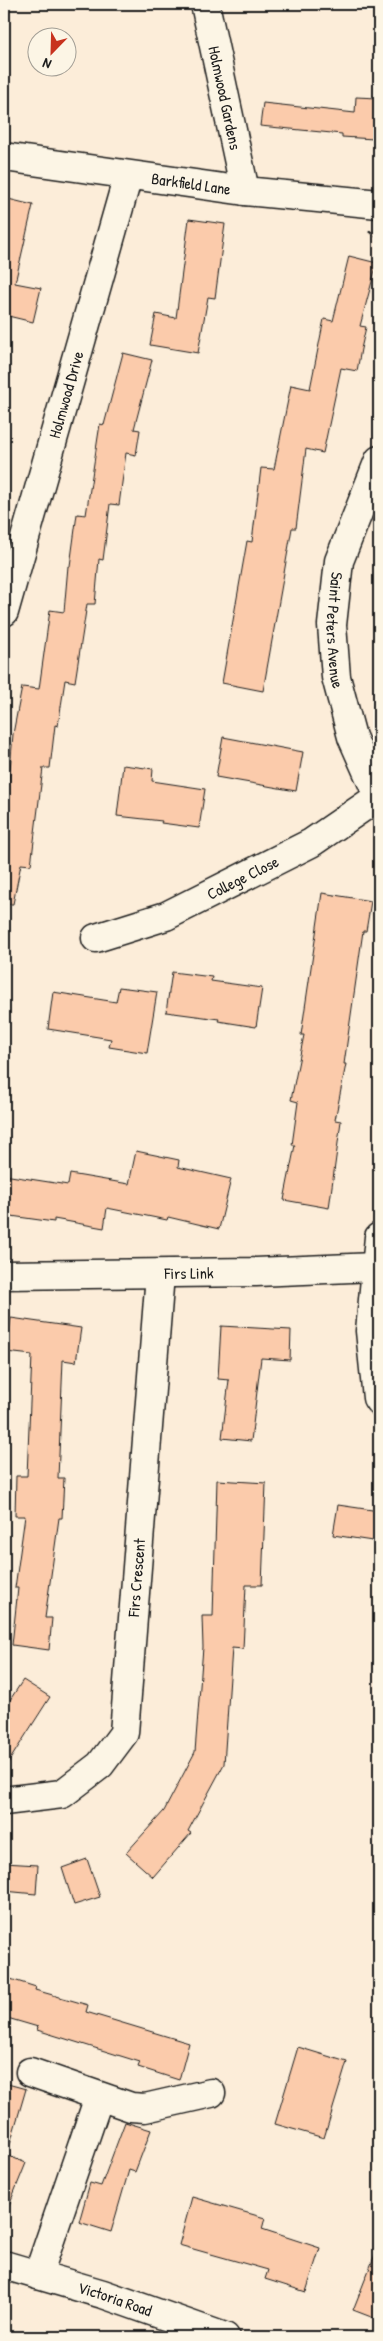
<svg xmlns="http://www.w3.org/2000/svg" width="383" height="2341" font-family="'Patrick Hand',sans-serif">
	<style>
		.building { fill: #fbcbab; stroke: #1c1c1c }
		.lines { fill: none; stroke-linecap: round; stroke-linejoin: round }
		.minor-casing { stroke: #1c1c1c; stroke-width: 31 }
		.path { stroke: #1c1c1c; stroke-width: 3; stroke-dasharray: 4 4; stroke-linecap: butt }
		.minor { stroke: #fcf5e5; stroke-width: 28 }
		.labels { text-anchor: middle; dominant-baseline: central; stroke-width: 4; stroke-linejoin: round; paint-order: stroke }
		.street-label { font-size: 16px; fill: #1c1c1c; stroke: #fcf5e5 }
	</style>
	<rect width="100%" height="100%" fill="#fcedd9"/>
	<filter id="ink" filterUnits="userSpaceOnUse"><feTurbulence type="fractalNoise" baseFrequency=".02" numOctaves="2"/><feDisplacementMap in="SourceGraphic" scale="10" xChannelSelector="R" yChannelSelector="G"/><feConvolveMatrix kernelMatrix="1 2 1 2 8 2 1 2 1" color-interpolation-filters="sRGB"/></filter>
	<g filter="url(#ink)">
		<path class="building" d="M 356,97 L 377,98 L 374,139 L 342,137 L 342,134 L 260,126 L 263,103 L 355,113 Z
			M 4,198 L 33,205 L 15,283 L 41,288 L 33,322 L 4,315 Z
			M 189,219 L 225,224 L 215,298 L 208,297 L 198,353 L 150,345 L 156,314 L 176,318 Z
			M 349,256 L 377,263 L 360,326 L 366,327 L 361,349 L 357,371 L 341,368 L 323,453 L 306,449 L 296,528 L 292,528 L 263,691 L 222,683 L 247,541 L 252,542 L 261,468 L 274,469 L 291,385 L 310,389 L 324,319 L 333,321 Z
			M 123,353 L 152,360 L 134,429 L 140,430 L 136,455 L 126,453 L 119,505 L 110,504 L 103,560 L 99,559 L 95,604 L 87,604 L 75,682 L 65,680 L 58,726 L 55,725 L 50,768 L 43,768 L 31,865 L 21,864 L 13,904 L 4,904 L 4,781 L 9,782 L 13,734 L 22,687 L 39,689 L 50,610 L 64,612 L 68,566 L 70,566 L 77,514 L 86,515 L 100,424 L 104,425 Z
			M 223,737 L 303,752 L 296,791 L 216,777 Z
			M 123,765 L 153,769 L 152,781 L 205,789 L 199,828 L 161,823 L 162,821 L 117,816 Z
			M 322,893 L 371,901 L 366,931 L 363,931 L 344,1064 L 346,1064 L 335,1120 L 341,1121 L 329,1208 L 284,1200 L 295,1145 L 292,1145 L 298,1102 L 291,1100 L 304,1035 L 301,1035 Z
			M 172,972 L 212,977 L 211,981 L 262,988 L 256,1027 L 218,1021 L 219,1019 L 166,1012 Z
			M 119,987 L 157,992 L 147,1053 L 109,1047 L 111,1039 L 48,1029 L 53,992 L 116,1002 Z
			M 136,1151 L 179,1160 L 178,1167 L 231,1179 L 219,1229 L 168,1217 L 167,1220 L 107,1208 L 104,1228 L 54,1219 L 54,1222 L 4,1215 L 4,1175 L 68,1185 L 70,1174 L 129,1184 Z
			M 11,1318 L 81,1328 L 76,1362 L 63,1360 L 58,1478 L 64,1478 L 62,1518 L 59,1518 L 45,1618 L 52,1618 L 49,1650 L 12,1645 L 18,1588 L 15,1588 L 25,1516 L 15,1516 L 16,1476 L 27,1476 L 32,1355 L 6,1352 Z
			M 221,1326 L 291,1330 L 290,1360 L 261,1358 L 251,1441 L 222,1438 L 229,1380 L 218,1379 Z
			M 217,1480 L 266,1483 L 262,1585 L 246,1585 L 243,1649 L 232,1648 L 224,1764 L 188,1831 L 191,1833 L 153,1877 L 126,1853 L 164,1811 L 195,1752 L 203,1647 L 202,1616 L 213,1616 Z
			M 338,1505 L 379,1511 L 379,1542 L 333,1535 Z
			M 23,1680 L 50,1697 L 4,1769 L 4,1709 Z
			M 87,1859 L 100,1897 L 74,1905 L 62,1868 Z
			M 4,1863 L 38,1865 L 36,1894 L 4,1891 Z
			M 4,1977 L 36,1987 L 35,1990 L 88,2005 L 86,2012 L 189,2043 L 179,2080 L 138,2067 L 140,2062 L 37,2030 L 38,2027 L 4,2017 Z
			M 298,2047 L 347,2062 L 324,2138 L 275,2124 Z
			M 4,2083 L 26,2089 L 9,2147 L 4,2146 Z
			M 125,2122 L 151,2130 L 135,2172 L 129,2170 L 111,2232 L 79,2222 L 90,2183 L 101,2186 Z
			M 4,2154 L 26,2163 L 5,2215 L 4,2215 Z
			M 192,2197 L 265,2218 L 262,2229 L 320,2248 L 306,2292 L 265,2279 L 268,2270 L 179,2245 Z
			M 378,2247 L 379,2247 L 379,2320 L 353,2310 Z"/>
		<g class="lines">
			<defs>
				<g id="minor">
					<path id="s1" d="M 205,4 L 245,191"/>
					<path id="s2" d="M 4,157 L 245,191 L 379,204"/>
					<path id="s3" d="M 379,460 L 339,561 L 332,625 L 336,677 L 352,737 L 379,798"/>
					<path id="s4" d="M 4,612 L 128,176"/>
					<path id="s5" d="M 96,938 L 166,916 L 311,843 L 378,797"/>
					<path d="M 379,1237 L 370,1331 L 377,1398 L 379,1401"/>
					<path id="s6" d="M 4,1275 L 256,1272 L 375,1267"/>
					<path id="s7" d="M 4,1801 L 62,1794 L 100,1765 L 124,1733 L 160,1274"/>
					<path d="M 30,2072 L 131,2107 L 145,2108 L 211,2093"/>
					<path id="s8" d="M 4,2265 L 103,2294 L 225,2337"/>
					<path d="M 38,2275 L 99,2097"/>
				</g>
			</defs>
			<use href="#minor" class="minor-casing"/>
			<path class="path" d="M 369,231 L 379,238"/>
			<use href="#minor" class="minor"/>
		</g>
	</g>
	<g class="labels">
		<g class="street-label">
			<text stroke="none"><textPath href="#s1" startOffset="96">Holmwood Gardens</textPath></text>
			<text stroke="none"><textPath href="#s2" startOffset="189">Barkfield Lane</textPath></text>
			<text stroke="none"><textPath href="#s4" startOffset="226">Holmwood Drive</textPath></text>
			<text stroke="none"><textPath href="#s3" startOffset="178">Saint Peters Avenue</textPath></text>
			<text stroke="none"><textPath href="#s5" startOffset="159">College Close</textPath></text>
			<text stroke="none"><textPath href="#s6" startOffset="185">Firs Link</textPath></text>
			<text stroke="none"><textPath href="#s7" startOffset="302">Firs Crescent</textPath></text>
			<text stroke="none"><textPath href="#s8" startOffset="116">Victoria Road</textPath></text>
		</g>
	</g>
	<rect width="383" height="2341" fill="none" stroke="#fcf5e5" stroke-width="20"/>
	<rect x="10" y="10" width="363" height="2321" fill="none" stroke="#1c1c1c" stroke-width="2" filter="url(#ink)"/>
	<g transform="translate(52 52) rotate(203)"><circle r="24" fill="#fcf5e5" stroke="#a29e95"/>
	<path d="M0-4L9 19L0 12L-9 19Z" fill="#c8321e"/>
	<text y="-8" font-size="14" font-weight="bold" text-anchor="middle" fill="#1c1c1c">N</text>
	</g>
</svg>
